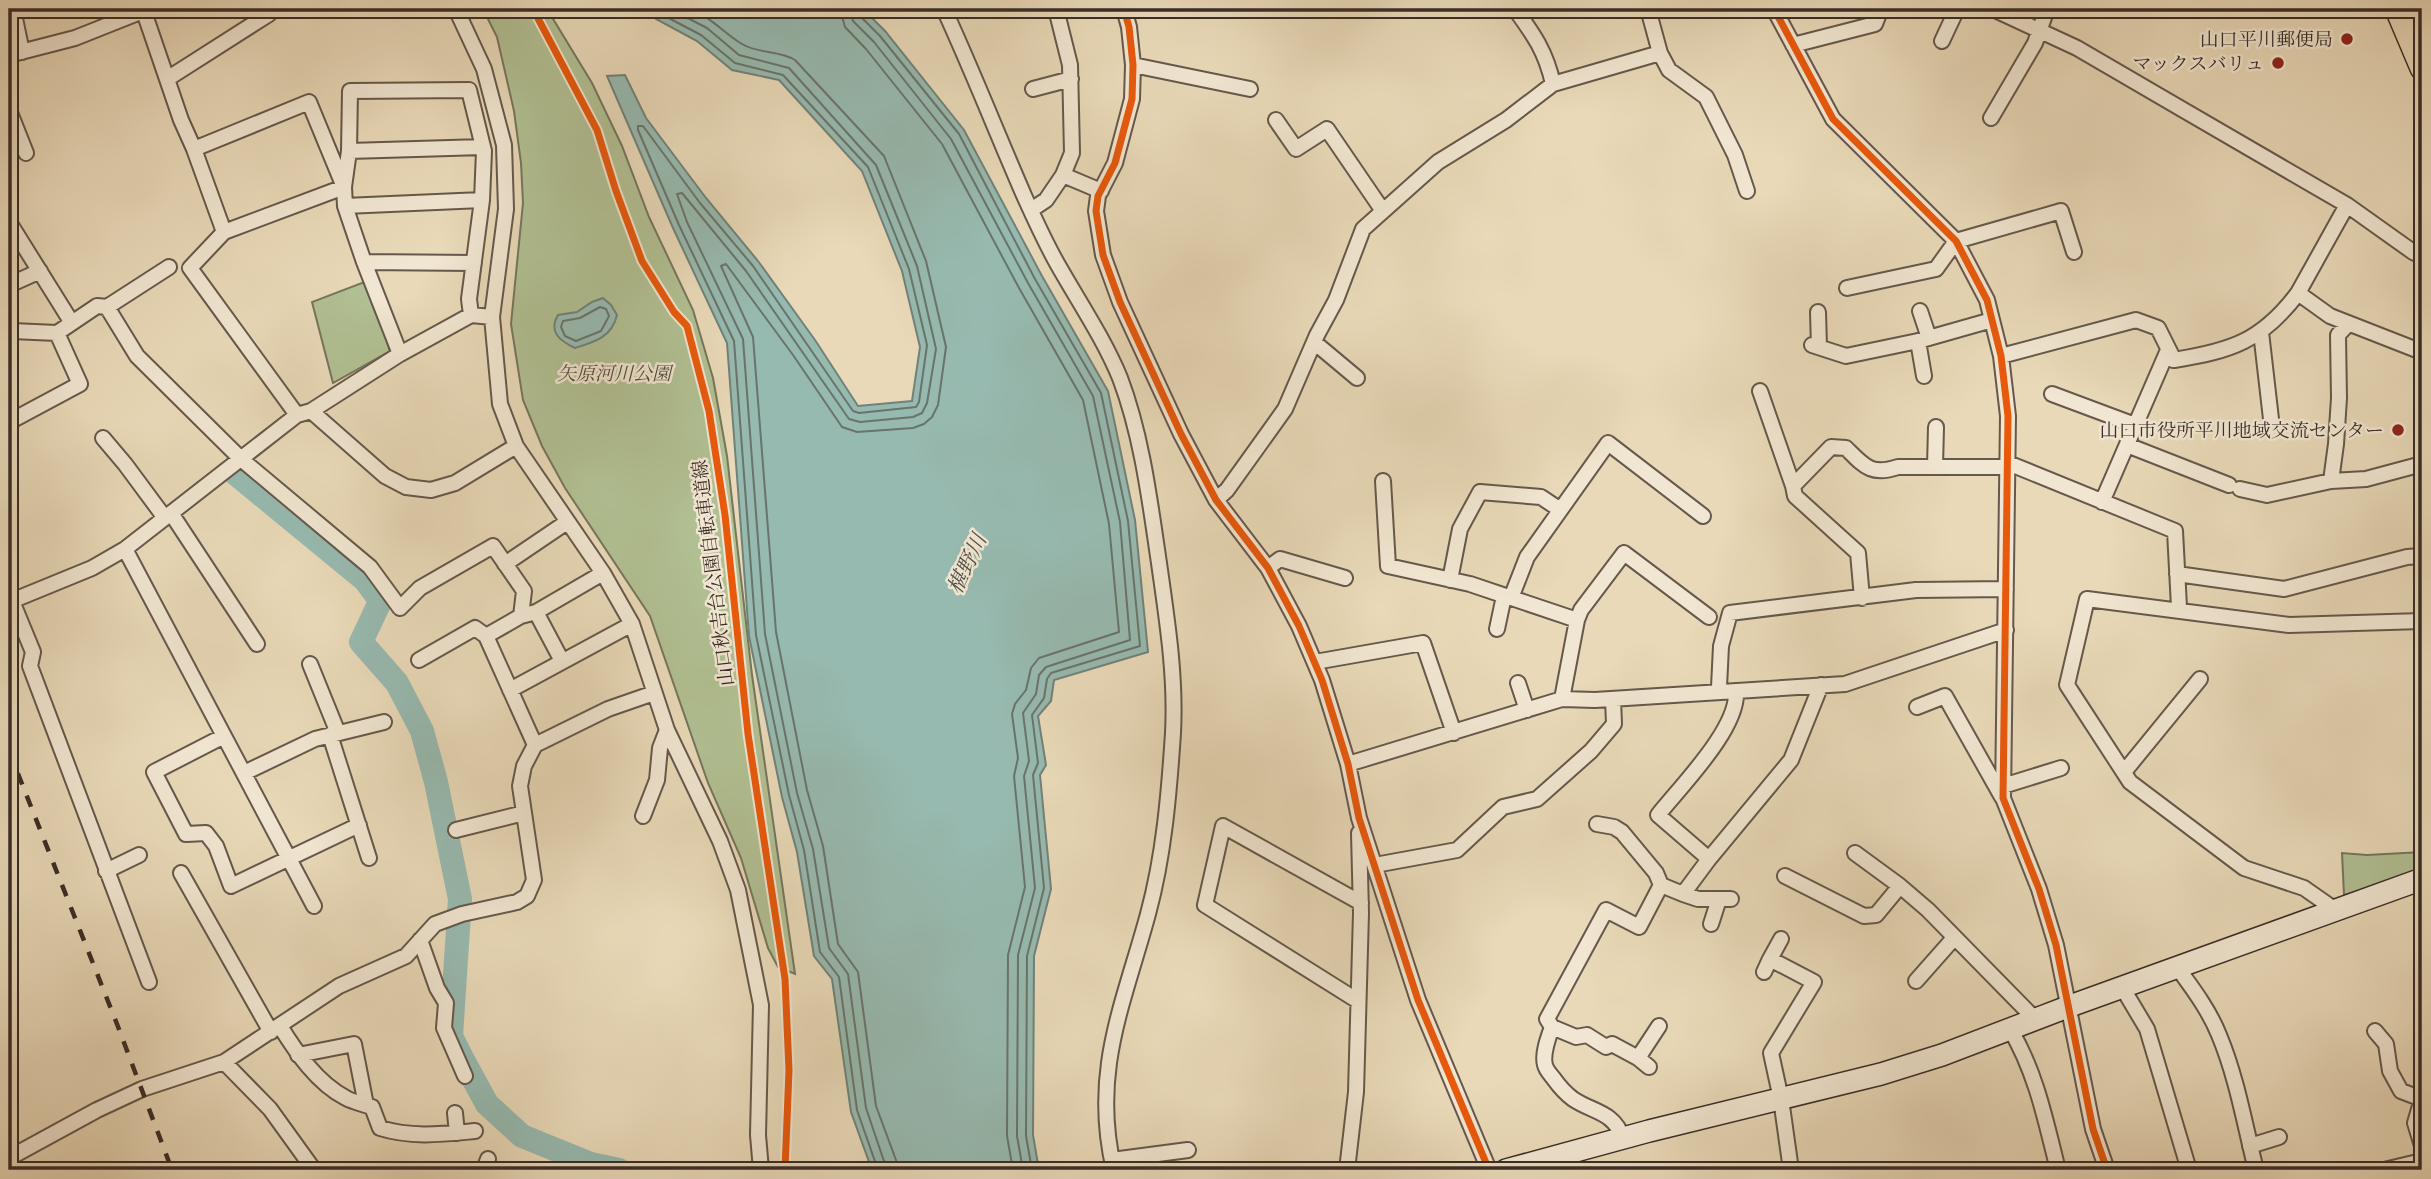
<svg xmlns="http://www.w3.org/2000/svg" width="2431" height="1179" font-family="'IM FELL Great Primer','Noto Serif JP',serif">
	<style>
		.green { fill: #b1c093; stroke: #75765e; stroke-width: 2 }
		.water { fill: #97bab0; stroke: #71827a; stroke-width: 2 }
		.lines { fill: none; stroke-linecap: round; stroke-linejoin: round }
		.shore { stroke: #68746c; stroke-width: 2 }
		.river { stroke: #97bab0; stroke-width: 24 }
		.street-casing { stroke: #65584c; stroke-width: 18 }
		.secondary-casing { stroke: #392d28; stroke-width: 24 }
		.primary-casing { stroke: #392d28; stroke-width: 26 }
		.street { stroke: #f1e6d1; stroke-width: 14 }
		.secondary { stroke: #f1e6d1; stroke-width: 21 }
		.primary { stroke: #e9d9b8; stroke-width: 23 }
		.rail { stroke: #392d28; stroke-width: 4.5; stroke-dasharray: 12 12; stroke-linecap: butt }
		.cycleway-casing { stroke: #f1e6d1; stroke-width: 11 }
		.cycleway { stroke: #e8590c; stroke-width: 7 }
		.poi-dot { fill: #8f2418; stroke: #f1e6d1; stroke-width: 2.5 }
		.labels { text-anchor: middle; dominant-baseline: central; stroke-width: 5; stroke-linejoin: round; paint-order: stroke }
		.poi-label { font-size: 19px; fill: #392d28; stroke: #f1e6d1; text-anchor: end }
		.park-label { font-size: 19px; font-style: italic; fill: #514a3d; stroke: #f1e6d1 }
		.street-label { font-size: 19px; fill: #392d28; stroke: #f1e6d1 }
		.water-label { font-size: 21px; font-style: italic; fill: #50504a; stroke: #f1e6d1 }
	</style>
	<rect width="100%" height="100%" fill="#e9d9b8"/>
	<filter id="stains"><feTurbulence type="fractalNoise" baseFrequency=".00286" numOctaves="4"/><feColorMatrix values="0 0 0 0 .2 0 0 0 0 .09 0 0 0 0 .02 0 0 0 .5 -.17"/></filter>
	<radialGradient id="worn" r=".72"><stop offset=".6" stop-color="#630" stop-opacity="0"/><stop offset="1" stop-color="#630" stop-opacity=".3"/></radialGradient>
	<path class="green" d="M 483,9 L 547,9 L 592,83 L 622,146 L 649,217 L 693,310 L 713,378 L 727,456 L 752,675 L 795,974 L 778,967 L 768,948 L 741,858 L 708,783 L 650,616 L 565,488 L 542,446 L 523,400 L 511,324 L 523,203 L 521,163 L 514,111 L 497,37 Z
		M 367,281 L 390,351 L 333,383 L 312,302 Z
		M 2422,852 L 2422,874 L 2344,895 L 2342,853 L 2367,855 Z"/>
	<path class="water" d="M 648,9 L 863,9 L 885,31 L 964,130 L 1042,276 L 1108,391 L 1135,520 L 1148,652 L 1054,680 L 1051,701 L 1038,716 L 1046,765 L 1040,775 L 1051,889 L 1034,956 L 1033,1135 L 1039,1170 L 872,1170 L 851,1112 L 832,979 L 814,956 L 797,852 L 782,797 L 749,636 L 727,343 L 673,228 L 607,76 L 625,75 L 646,118 L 706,198 L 758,261 L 815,340 L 858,406 L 912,401 L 920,347 L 902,271 L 862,171 L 779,80 L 732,70 L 697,41 L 656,19 Z
		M 603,298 L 611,305 L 617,315 C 612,337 595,342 575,348 C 560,341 548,332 558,315 L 577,312 L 592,302 Z"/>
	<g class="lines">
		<path class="shore" d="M 657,9 L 661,14 L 701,35 L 735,63 L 783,75 L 868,167 L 909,269 L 927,345 L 919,402 L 916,407 L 859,413 L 853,411 L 753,266 L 700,203 L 643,126 L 638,126 L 638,130 L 679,225 L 734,341 L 756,635 L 789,795 L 804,850 L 820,952 L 839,977 L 857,1110 L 878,1170
			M 670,9 L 707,28 L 739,55 L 789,68 L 876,165 L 917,266 L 936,349 L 927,403 L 922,413 L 913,417 L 860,422 L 849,419 L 746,271 L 682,193 L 677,194 L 687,222 L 743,339 L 765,634 L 797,793 L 813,849 L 829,948 L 848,974 L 866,1108 L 887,1170
			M 692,9 C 713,19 724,33 742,44 C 758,54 779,50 795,60 L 884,156 L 926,261 L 946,347 L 938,405 L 932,417 L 924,424 L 913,428 L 857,432 L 842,427 L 793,355 L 726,264 L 721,266 L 753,337 L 776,632 L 807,790 L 823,846 L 838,944 L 858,972 L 876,1106 L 896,1160 L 898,1170
			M 840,9 L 845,27 L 866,49 L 942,144 L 1019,288 L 1083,400 L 1109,524 L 1119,632 L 1039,658 L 1031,668 L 1026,690 L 1015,704 L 1012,714 L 1018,758 L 1014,776 L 1025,887 L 1008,955 L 1007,1136 L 1013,1170
			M 850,9 L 853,21 L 874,42 L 951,139 L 1028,283 L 1093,396 L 1120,522 L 1130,640 L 1046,667 L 1039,675 L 1036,694 L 1023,713 L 1029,761 L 1024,776 L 1035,888 L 1018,955 L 1017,1136 L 1023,1170
			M 859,9 L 860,16 L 880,36 L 959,134 L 1035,279 L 1101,393 L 1128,521 L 1140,646 L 1051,673 L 1047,679 L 1044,698 L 1032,715 L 1038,763 L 1033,775 L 1044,888 L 1027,956 L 1026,1136 L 1032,1170
			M 600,307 L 606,309 L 609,316 L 601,331 L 576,341 L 565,336 L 561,327 L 563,321 L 580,318 Z"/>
		<path class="river" d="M 236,474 L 365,580 L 379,599 L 378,606 L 361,642 L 397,683 L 422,731 L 436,782 L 460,899 L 451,1036 L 463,1060 L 487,1104 L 522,1136 L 591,1164 L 619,1170"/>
		<defs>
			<path id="street" d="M 13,9 L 22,52
				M 143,9 L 181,120 L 194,149 L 224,232 L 190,268 L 297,415
				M 456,9 L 484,69 L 504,145 L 506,209 L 492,317 L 500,404 L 516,446 L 603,573 L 632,624 L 667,730 L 720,841 L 738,890 L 761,1005 L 758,1135 L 761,1170
				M 944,9 C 973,72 998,136 1026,200 C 1036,222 1046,244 1058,265 C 1079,302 1104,339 1120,378 C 1142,436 1150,502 1159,563 C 1167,620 1176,675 1173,733 C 1169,794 1164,855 1148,914 C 1123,1006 1091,1072 1114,1170
				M 1124,9 L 1129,27 L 1133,65 L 1132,99 L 1115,163 L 1098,196 L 1096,211 L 1103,255 L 1120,302 L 1181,434 L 1216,500 L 1268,568 L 1299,626 L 1322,680 L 1348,764 L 1359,818 L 1418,1000 L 1489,1170
				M 1648,9 L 1660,53 L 1669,70 L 1706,97 L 1735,155 L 1747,191
				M 1774,9 L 1833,119 L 1956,241 L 1987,300 L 2001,356 L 2008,416 L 2003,798 L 2039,889 L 2056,945 L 2093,1129 L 2107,1170
				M 1993,9 L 2077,48 L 2180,108 L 2347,205 L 2413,252 L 2422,256
				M 1942,41 L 1957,9
				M 1793,45 L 1875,24 L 1881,9
				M 9,55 L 75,38 L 148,9
				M 1133,65 L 1250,89
				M 167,79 L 269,14
				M 1553,84 L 1660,53
				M 1033,89 L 1071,79
				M 9,110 L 26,153
				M 1991,118 L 2035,43 L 2047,9
				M 1276,120 L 1296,149 L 1327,129 L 1383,211
				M 194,149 L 309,102 L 344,187 L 224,232
				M 349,151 L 350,91 L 469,90 L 484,151 L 482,200 L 469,299 L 471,315
				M 1063,175 L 1101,191
				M 345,206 L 482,200
				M 1031,210 L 1046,200 L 1063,175 L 1072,153 L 1070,65 L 1056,9
				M 9,222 L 72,323
				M 364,262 L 474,263
				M 169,267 L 107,307 L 137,356 L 241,459 L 370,567 L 400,608 L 420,588 L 493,546 L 524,591 L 521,616
				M 9,285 L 40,271
				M 1847,288 L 1936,269 L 1956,241 L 2061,211 L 2074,252
				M 2298,293 L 2347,205
				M 1920,311 L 1929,338
				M 1818,312 L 1819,347
				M 2261,332 L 2271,419
				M 9,333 L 12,331 L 57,333 L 97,306 L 107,307
				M 1918,341 L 1924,376
				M 1314,342 L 1357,378
				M 1812,345 L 1846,356 L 1918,341 L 1992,320
				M 400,354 L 364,262 L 345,206 L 344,187 L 349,151 L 483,147
				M 2001,356 L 2136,320 L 2158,328 L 2174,360 C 2231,351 2262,341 2298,293 L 2330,316 L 2422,352
				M 1760,391 L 1793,486 L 1831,447 L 1846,448 C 1864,466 1871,476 1898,467 L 2008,467
				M 2052,394 L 2135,425
				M 311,411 L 385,476 L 406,487 L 431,490 L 455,483 L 516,446
				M 9,422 L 80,384 L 57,333
				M 103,438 L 125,464 L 165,518
				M 2127,445 L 2229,485
				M 2008,463 L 2175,531 L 2179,607
				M 1935,467 L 1936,427
				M 1383,481 L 1388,566 L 1470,584 L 1577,620
				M 2331,481 L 2336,444 L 2339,398 L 2338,335 L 2348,324
				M 1793,486 L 1795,496 L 1858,553 L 1862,598
				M 2240,489 L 2267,495 L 2331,481 L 2366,479 L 2422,464
				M 1216,500 L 1227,490 L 1285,409 L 1317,335 L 1336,300 L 1363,229 L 1438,162 L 1506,120 L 1553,84 C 1546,52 1534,35 1515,9
				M 2102,502 L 2168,350
				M 171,513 L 257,644
				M 125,549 L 314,906
				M 505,564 L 567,522
				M 1268,568 L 1280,559 L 1345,578
				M 2177,574 L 2284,589 L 2407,557 L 2422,556
				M 1450,580 L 1460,529 L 1480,492 L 1541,497 L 1559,509
				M 1511,598 L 1527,557 L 1608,443 L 1703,516
				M 12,601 L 33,652 L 30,666 L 149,982
				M 9,602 L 92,568 L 125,549 L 297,415 L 311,411 L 400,354 L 471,315 L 492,317
				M 536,612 L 562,661
				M 1497,629 L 1504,596
				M 419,660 L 475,628 L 486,636
				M 1315,662 L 1423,643 L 1454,733
				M 310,664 L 338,733
				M 1518,683 L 1527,710
				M 510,690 L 632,624
				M 1736,691 C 1739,728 1681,786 1658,815 L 1709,859 L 1791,760 L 1821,685
				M 1722,692 L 1719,687 L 1721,646 L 1730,613 L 1916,590 L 2006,589
				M 1562,699 L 1577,620 L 1581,610 L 1624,553 L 1709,617
				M 1917,707 L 1945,696 L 2002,797
				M 330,735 L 369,858
				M 224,736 L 154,772 L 186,834 L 206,833 L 216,846 L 231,886 L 359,825
				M 535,745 L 486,636 L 521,616 L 536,612 L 603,573
				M 1348,764 L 1562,699 L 1595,700 L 1845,684 L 2006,630
				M 2124,772 L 2200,679
				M 244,773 L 315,739 L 384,722
				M 2003,786 L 2061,768
				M 643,816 L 657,780 L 660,748 L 667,730
				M 1597,824 L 1614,827 L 1622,832 L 1656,873 L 1661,885
				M 456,830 L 524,813
				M 1855,853 L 1900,886 L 1928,910 L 2035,1019
				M 1375,865 L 1457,850 L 1503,807 L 1537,799 L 1591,751 L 1614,724 L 1613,699
				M 106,871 L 139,855
				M 181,873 L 271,1032
				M 1785,876 L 1864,916 L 1876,915 L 1900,886
				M 1683,894 L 1698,899 L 1731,899
				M 2334,909 L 2304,888 L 2244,868 L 2130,782 L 2067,685 L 2087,599 L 2289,625 L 2422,621
				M 1711,924 L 1719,899
				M 1781,939 L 1770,959 L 1814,982 L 1771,1053 L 1781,1099 L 1791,1170
				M 420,940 L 437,988 L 446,1003 L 444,1028 L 465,1076
				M 2177,967 C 2193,989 2209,1010 2219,1035 C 2237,1078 2245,1126 2256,1170
				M 1764,972 L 1770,959
				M 1916,981 L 1954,938
				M 2122,987 L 2147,1029 L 2189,1170
				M 1358,1001 L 1205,905 L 1223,826 L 1361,903
				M 280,1026 C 296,1052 317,1083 346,1098 C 353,1102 363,1104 372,1107 L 380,1128 C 412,1138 443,1134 475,1131
				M 1552,1027 L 1547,1019 L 1606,910 L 1639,927 L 1661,885 L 1683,894 L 1709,859
				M 2010,1029 C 2036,1072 2046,1122 2058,1170
				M 2375,1031 L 2386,1044 L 2390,1071 L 2401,1091 L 2422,1099
				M 298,1055 L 354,1044 L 366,1105
				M 1638,1058 L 1649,1067
				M 224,1062 L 270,1109 L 314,1170
				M 2422,1099 L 2415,1123 L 2422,1146
				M 455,1113 L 457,1133
				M 1623,1138 C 1613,1111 1594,1113 1573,1099 C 1565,1093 1559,1086 1554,1079 C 1551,1075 1546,1070 1545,1065 C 1542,1054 1548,1038 1552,1027 L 1576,1037 L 1587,1035 L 1606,1047 L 1612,1044 L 1638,1058 L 1659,1026
				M 2250,1146 L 2279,1137
				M 9,1158 L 97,1110 L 142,1089 L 224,1062 L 339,986 L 406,956 L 435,924 L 462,914 L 517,902 L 527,896 L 534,880 L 520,786 L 524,766 L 535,745 L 608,709 L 654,693
				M 1112,1160 L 1188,1150
				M 484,1170 L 488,1159
				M 1347,1170 L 1356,1092 L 1361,913 L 1359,833
				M 2384,1170 L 2422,1161"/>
			<path id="secondary" d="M 1506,1170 L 1649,1131 L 1881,1074 L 1942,1055 L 2070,1006 L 2422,879"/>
			<path id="primary" d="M 2397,9 L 2422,68"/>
		</defs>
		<use href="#street" class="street-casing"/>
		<use href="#secondary" class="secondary-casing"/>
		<use href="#primary" class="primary-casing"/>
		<use href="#street" class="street"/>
		<use href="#secondary" class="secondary"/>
		<use href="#primary" class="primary"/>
		<path class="rail" d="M 9,751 L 117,1024 L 172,1170"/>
		<defs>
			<path id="cycleway" d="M 533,9 L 597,130 L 616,191 L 642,261 L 674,312 L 687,326 L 709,411 L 725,515 L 748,734 L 785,979 L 789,1070 L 785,1170
				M 1124,9 L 1129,27 L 1133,65 L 1132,99 L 1115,163 L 1098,196 L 1096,211 L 1103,255 L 1120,302 L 1181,434 L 1216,500 L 1268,568 L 1299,626 L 1322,680 L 1348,764 L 1359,818 L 1418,1000 L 1489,1170
				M 1774,9 L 1833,119 L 1956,241 L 1987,300 L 2001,356 L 2008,416 L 2003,798 L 2039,889 L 2056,945 L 2093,1129 L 2107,1170"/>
		</defs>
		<use href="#cycleway" class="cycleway-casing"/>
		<use href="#cycleway" class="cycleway"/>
	</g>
	<g class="poi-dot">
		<circle cx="2347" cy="39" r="7"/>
		<circle cx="2278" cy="63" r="7"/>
		<circle cx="2398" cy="430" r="7"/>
	</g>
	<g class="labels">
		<g class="poi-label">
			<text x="2333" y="39">山口平川郵便局</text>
			<text x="2264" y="63">マックスバリュ</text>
			<text x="2384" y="430">山口市役所平川地域交流センター</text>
		</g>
		<g class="park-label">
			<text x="614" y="373">矢原河川公園</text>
		</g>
		<g class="street-label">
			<text transform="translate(713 573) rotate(-97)">山口秋吉台公園自転車道線</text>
		</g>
		<g class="water-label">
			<text transform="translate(967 564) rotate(-65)">椹野川</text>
		</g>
	</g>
	<rect width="2431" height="1179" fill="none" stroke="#e9d9b8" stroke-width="35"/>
	<rect x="10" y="10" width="2410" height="1158" fill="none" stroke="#392d28" stroke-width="3.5"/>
	<rect x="18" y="18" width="2396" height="1144" fill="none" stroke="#392d28" stroke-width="2"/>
	<rect width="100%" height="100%" filter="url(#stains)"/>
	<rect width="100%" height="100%" fill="url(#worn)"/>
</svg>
